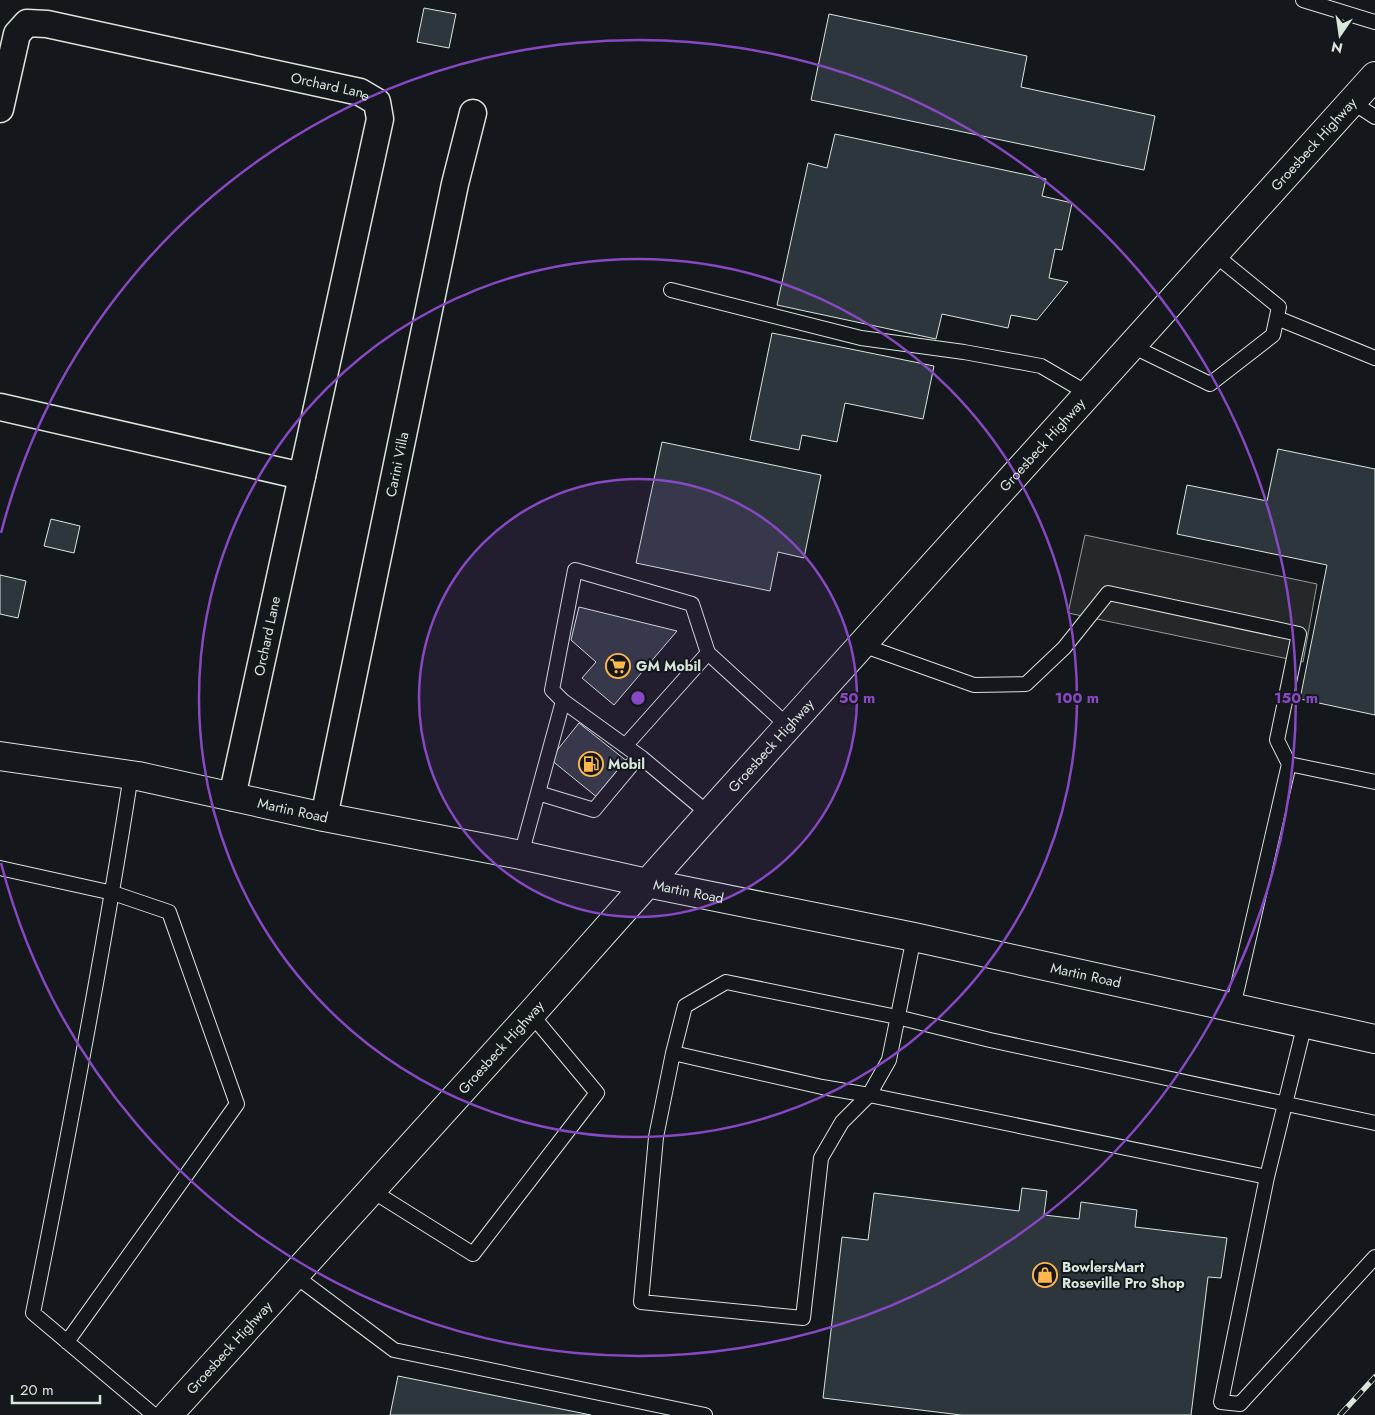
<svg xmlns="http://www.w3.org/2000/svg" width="1375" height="1415" font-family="Jost,sans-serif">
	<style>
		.parking { fill: #24282b; stroke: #939e99 }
		.building { fill: #2c363c; stroke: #d8e6dc }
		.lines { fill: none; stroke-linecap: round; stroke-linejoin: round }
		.lane-casing { stroke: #d8e6dc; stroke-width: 16 }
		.street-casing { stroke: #d8e6dc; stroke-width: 29 }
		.secondary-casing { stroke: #d8e6dc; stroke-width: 30 }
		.primary-casing { stroke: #d8e6dc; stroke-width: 30 }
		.lane { stroke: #14181c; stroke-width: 14 }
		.street { stroke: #14181c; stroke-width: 26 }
		.secondary { stroke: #14181c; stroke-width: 28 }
		.primary { stroke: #14181c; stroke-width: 28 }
		.rail-casing { stroke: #d8e6dc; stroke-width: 5.5 }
		.rail { stroke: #14181c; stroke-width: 4; stroke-dasharray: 11; stroke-linecap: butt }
		.ring { fill: none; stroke: #8948c3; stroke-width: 2.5 }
		.labels { text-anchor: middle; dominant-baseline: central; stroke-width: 4; stroke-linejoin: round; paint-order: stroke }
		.street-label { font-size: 14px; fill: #d8e6dc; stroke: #14181c }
		.poi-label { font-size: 14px; font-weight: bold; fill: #d8e6dc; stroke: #14181c; text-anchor: start }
		.centre { fill: #8948c3; stroke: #14181c; stroke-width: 2.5 }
		.ring-label { font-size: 15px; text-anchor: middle; font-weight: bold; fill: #8948c3; stroke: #14181c; stroke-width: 4; stroke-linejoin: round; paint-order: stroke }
	</style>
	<rect width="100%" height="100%" fill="#14181c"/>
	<path class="parking" d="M 1085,535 L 1317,584 L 1303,662 L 1068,613 Z"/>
	<path class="building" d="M 424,8 L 456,14 L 449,48 L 417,42 Z
		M 829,14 L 1027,56 L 1021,87 L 1155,116 L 1144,170 L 811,100 Z
		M 835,134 L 1046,179 L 1042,196 L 1072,203 L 1062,250 L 1055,249 L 1049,278 L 1068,282 L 1037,320 L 1011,315 L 1008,328 L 942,314 L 936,339 L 777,305 L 808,163 L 827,168 Z
		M 772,333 L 934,366 L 923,419 L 845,403 L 837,442 L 802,435 L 799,450 L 750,440 Z
		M 662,442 L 821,475 L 804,558 L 778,552 L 770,591 L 636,563 Z
		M 1278,449 L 1375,469 L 1375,715 L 1300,699 L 1327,565 L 1177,534 L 1187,485 L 1267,501 Z
		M 51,519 L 80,526 L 74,553 L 44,546 Z
		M 0,575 L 26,581 L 18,618 L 0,614 Z
		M 579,607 L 677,631 L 614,705 L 582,678 L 596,662 L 571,640 Z
		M 579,723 L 628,762 L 598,798 L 550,759 Z
		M 1022,1188 L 1047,1191 L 1044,1215 L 1079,1219 L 1081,1202 L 1137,1210 L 1135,1227 L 1227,1238 L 1221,1278 L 1208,1277 L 1191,1415 L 961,1415 L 823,1398 L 842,1237 L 868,1240 L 874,1193 L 1019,1211 Z
		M 398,1376 L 591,1415 L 390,1415 Z"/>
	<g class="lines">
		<defs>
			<path id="lane" d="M 1303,0 L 1375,22
				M 1352,102 L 1375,117
				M 671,290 L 861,338 L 964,352 L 1041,366 L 1089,394
				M 1277,318 L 1375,358
				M 1132,346 L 1210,384 L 1273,335 L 1279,307 L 1214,254
				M 862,645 L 974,685 L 1026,684 L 1064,648 L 1108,593 L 1299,634 L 1277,740 L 1289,764
				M 563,701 L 552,690 L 575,570 L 692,604 L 708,653
				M 625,746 L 708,653 L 788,726
				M 131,775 C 103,955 69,1134 33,1313 L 154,1415
				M 538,793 L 594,810 L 639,756
				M 521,855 L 563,701 L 642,758 L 709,814
				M 0,868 L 113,893 L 169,912 L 237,1104 L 67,1342
				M 914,937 L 889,1060 L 869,1095 L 842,1122 L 821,1158 L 803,1318 L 641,1302 L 656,1137 L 673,1053 L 822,1087 L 869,1095 L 1267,1177 L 1305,1023
				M 1233,1007 L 1289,764 L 1375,782
				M 673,1053 L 685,1006 L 726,982 L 897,1017 L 990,1040 L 1375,1123
				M 1267,1177 L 1221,1402 L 1240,1404 L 1375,1257
				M 371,1190 L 473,1254 L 597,1093 L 531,1014
				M 294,1275 L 394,1350 L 705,1415"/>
			<g id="street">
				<path id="s1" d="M 0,109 L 17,34 L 27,23 L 47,24 L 360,92 L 377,102 L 380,119 L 232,797"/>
				<path d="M 0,407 L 302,476"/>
				<path id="s2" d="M 324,817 L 455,184 L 473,113"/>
			</g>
			<g id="secondary">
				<path id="s3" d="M 0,756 L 138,776 L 324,817 L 521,855 L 647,883 L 914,937 L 1375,1039"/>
			</g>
			<g id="primary">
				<path id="s4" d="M 168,1415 L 531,1014 L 709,814 L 1375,76"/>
			</g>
		</defs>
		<use href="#lane" class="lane-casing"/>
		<use href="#street" class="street-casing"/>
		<use href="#secondary" class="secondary-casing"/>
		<use href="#primary" class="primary-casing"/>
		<use href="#lane" class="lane"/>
		<use href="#street" class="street"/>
		<use href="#secondary" class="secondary"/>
		<use href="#primary" class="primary"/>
		<defs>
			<path id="rail" d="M 1340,1415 L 1375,1377"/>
		</defs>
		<use href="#rail" class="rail-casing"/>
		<use href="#rail" class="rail"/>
	</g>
	<circle cx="638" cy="698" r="219" fill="#8948c3" fill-opacity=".12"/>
	<g class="ring">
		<circle cx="638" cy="698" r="219"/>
		<circle cx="638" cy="698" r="439"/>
		<path d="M1 533A658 658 0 1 1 1 863"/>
	</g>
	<defs>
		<symbol id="supermarket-ring" viewBox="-11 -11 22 22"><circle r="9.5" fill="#14181c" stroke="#ffb74d" stroke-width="1.5"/><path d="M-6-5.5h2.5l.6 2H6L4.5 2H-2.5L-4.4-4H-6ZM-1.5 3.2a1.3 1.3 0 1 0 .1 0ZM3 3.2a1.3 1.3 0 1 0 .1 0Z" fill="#ffb74d"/></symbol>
		<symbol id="fuel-ring" viewBox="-11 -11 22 22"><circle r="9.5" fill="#14181c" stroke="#ffb74d" stroke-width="1.5"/><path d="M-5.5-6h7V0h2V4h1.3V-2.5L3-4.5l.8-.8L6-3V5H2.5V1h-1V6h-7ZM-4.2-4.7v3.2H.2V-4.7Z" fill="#ffb74d"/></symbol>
		<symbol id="shop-ring" viewBox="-11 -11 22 22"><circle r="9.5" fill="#14181c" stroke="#ffb74d" stroke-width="1.5"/><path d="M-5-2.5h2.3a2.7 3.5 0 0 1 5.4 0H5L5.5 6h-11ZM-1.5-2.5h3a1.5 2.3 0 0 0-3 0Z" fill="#ffb74d"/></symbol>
	</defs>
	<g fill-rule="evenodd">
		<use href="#supermarket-ring" x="604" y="652" width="28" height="28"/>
		<use href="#fuel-ring" x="577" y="750" width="28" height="28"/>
		<use href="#shop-ring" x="1031" y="1261" width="28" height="28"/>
	</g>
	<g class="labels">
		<g class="street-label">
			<text stroke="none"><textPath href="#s1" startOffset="402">Orchard Lane</textPath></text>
			<text stroke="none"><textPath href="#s4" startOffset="1711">Groesbeck Highway</textPath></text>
			<text stroke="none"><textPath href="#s4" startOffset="1306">Groesbeck Highway</textPath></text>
			<text stroke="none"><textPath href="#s2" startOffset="360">Carini Villa</textPath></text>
			<text transform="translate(267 636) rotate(-78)">Orchard Lane</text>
			<text stroke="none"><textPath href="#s4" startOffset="901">Groesbeck Highway</textPath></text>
			<text stroke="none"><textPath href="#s3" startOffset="298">Martin Road</textPath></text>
			<text stroke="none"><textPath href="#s3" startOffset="702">Martin Road</textPath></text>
			<text stroke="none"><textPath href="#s3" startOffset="1108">Martin Road</textPath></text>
			<text stroke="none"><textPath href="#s4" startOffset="496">Groesbeck Highway</textPath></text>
			<text stroke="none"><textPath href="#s4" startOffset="91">Groesbeck Highway</textPath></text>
		</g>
		<g class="poi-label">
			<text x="636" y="666">GM Mobil</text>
			<text x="608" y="764">Mobil</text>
			<text x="1062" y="1267">BowlersMart<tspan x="1062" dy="16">Roseville Pro Shop</tspan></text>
		</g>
	</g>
	<circle cx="638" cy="698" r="8" class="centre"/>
	<g class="ring-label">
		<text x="857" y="703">50 m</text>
		<text x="1077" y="703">100 m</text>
		<text x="1296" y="703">150 m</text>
	</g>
	<g transform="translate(1340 35) rotate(193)" stroke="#14181c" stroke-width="4" paint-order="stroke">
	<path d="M0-4L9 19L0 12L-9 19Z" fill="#d8e6dc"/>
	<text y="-8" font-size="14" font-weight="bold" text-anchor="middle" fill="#d8e6dc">N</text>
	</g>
	<path d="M12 1395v8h88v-8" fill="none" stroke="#d8e6dc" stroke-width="2.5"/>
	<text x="20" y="1395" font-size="15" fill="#d8e6dc" stroke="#14181c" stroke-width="4" paint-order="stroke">20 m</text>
</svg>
